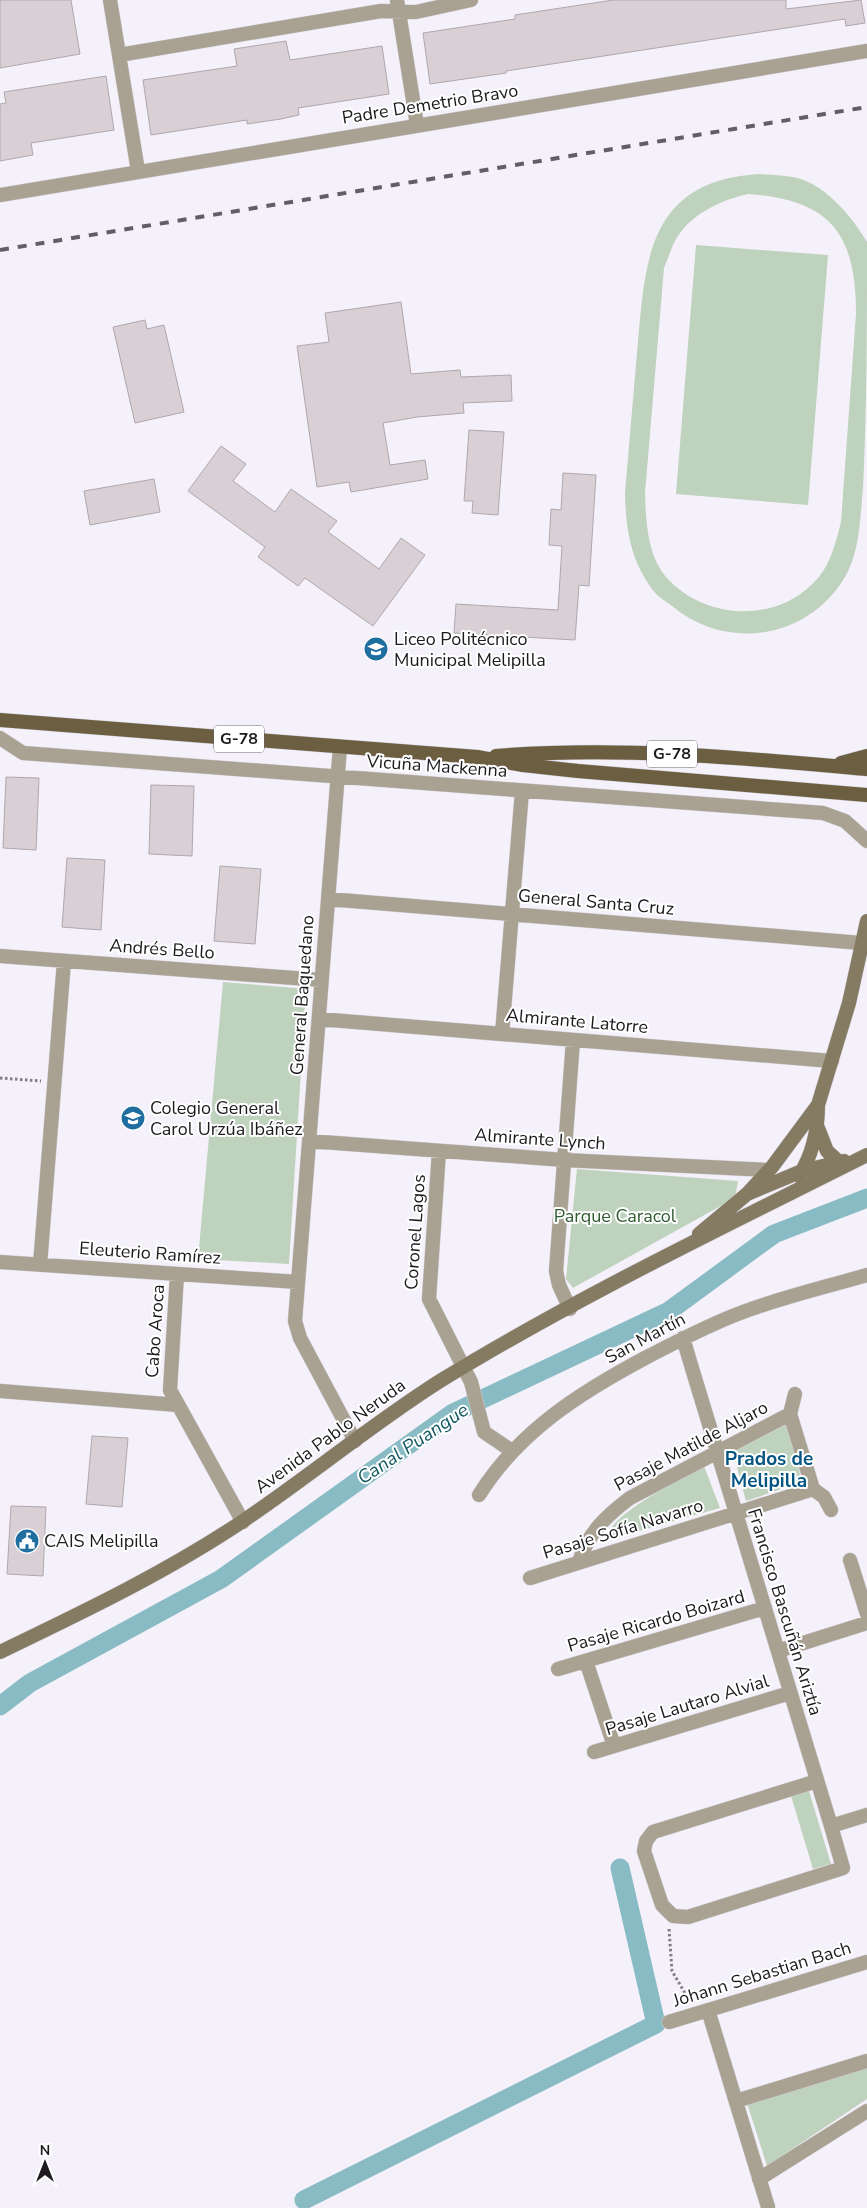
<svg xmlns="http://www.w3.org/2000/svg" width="867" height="2208" font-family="'Nunito Sans',sans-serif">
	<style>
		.green { fill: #bed2bd; fill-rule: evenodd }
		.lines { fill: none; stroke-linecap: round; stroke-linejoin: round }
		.canal { stroke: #88bbc3; stroke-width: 19 }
		.building { fill: #d9d0d6; stroke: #afa7ac }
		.minor-casing { stroke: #d2cfd7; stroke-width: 15 }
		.tertiary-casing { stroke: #d2cfd7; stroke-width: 15 }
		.secondary-casing { stroke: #d2cfd7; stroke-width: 15 }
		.primary-casing { stroke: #d2cfd7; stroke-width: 15 }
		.path { stroke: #807d83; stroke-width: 3; stroke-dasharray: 2.5 2.5; stroke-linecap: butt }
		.minor { stroke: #a9a191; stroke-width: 14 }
		.tertiary { stroke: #a9a191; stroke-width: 14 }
		.secondary { stroke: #857a62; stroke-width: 14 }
		.primary { stroke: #6b5e41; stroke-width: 14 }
		.rail { stroke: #615f64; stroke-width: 4; stroke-dasharray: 9 9; stroke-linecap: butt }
		.labels { text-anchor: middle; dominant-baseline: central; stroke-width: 4; stroke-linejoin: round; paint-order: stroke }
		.shield { fill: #fff; stroke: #615f62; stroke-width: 1 }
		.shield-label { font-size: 16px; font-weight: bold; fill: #1d1b1e }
		.street-label { font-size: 18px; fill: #1d1b1e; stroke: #fff }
		.poi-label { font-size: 18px; fill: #1d1b1e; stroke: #fff; text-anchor: start }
		.park-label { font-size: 18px; fill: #305b30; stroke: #fff }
		.water-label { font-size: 19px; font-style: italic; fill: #135a63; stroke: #fff }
		.neighbourhood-label { font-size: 19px; font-weight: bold; fill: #045581; stroke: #fff }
	</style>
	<rect width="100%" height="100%" fill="#f5f1fa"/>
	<path class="green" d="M 759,174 C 771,175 785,175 797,178 C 826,185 853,218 867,242 C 867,325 867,407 863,489 C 860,517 860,551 845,577 C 808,639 727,652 672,606 C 665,601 657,596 652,589 C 630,558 626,530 625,493 C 629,446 633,399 637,353 C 645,263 646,181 759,174 ZM 748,194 C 831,200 856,234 856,314 L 841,522 C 836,541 831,563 818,578 C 779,624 705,621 666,577 C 647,554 646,521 645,493 L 664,268 C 668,259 671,248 676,239 C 691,214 721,200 748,194 Z
		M 696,245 L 828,255 L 808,505 L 676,494 Z
		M 223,982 L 306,989 L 289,1264 L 198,1259 Z
		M 577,1169 L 738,1181 L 735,1198 L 573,1288 L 566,1279 Z
		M 787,1424 L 802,1482 L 746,1501 L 733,1452 Z
		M 704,1466 L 720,1508 L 604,1541 C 611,1512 678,1482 704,1466 Z
		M 809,1791 L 831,1864 L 813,1869 L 791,1796 Z
		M 867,2067 L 867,2099 L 767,2166 L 747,2103 Z"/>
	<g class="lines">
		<path class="canal" d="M 0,1706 L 30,1683 L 221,1579 L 453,1413 L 669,1311 L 774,1234 L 867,1198
			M 304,2200 L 656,2024 L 620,1868"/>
	</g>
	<path class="building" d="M 0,0 L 71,0 L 80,54 L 0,68 Z
		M 613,0 L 786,0 L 786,9 L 861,0 L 865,23 L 846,26 L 845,19 L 506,71 L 506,73 L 430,84 L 423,33 L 515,19 L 515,15 Z
		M 286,41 L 290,60 L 382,46 L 389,94 L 298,108 L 299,115 L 281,119 L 247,124 L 247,120 L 151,135 L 143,80 L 237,66 L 234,49 Z
		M 106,76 L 114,130 L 31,143 L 33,155 L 0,161 L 0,104 L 6,103 L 4,92 Z
		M 401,302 L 411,374 L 460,370 L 461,377 L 511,375 L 512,401 L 463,403 L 464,413 L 417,417 L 383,423 L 390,465 L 425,460 L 428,479 L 351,492 L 349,482 L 317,487 L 297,346 L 329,342 L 325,313 Z
		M 145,320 L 147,329 L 164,325 L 184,412 L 135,423 L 113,327 Z
		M 469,430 L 504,432 L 498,515 L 472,513 L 473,501 L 464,501 Z
		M 221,446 L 246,464 L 233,481 L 275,512 L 291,489 L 337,521 L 328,532 L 379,569 L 401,538 L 425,555 L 373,626 L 305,578 L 298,586 L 258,557 L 265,547 L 188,491 Z
		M 563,473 L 596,475 L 589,586 L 579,585 L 575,640 L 454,633 L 456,604 L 558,610 L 562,546 L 549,545 L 551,509 L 561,510 Z
		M 154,479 L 160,512 L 90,525 L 84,491 Z
		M 6,777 L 39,778 L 36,850 L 3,848 Z
		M 151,785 L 194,786 L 192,856 L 149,854 Z
		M 67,858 L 105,860 L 101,930 L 62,927 Z
		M 220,866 L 261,869 L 255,944 L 214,941 Z
		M 92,1436 L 128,1438 L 122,1507 L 86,1504 Z
		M 11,1506 L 46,1507 L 43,1576 L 7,1574 Z"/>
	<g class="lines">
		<defs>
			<path id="minor" d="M 110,0 L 138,171
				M 397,0 L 417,125
				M 119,55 L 381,11 L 416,12 L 471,0
				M 0,738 L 23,753 L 823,813 L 845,821 L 867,841
				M 340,747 L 295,1321 L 300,1338 L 355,1441
				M 328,899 L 861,943
				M 0,956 L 321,980
				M 319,1019 L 832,1061
				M 502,1034 L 522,791
				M 309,1141 L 564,1160 L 769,1170
				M 439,1151 L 429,1299 L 471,1382 L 484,1432 L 512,1451
				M 0,1262 L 298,1282
				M 40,1265 L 64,961
				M 177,1274 L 170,1390 L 243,1522
				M 570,1309 L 559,1285 L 556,1271 L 573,1040
				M 683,1338 L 691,1365 L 831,1826 L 843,1868 L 688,1917 L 673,1916 L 662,1905 L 644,1851 L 646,1841 L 653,1832 L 817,1781
				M 0,1391 L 178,1405
				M 795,1394 L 790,1414 L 813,1489 L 824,1497 L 831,1510
				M 479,1495 C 519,1431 581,1392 647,1357 C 678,1341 710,1324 743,1312 C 783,1297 826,1287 867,1275
				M 850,1560 L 867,1614
				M 579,1562 C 588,1533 606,1516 630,1498 L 790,1414
				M 530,1578 L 813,1489
				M 778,1651 L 867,1623
				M 586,1661 L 614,1746
				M 558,1669 L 765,1608
				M 594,1752 L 790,1693
				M 831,1826 L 867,1815
				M 708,2010 L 768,2207
				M 669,2022 L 867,1962
				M 736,2101 L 867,2061
				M 759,2179 L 867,2111"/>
			<path id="tertiary" d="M 0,195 L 867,51"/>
			<path id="secondary" d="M 818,1128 L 827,1151 L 839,1162
				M 799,1176 C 813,1154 818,1131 818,1105
				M 747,1194 L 772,1167 L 818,1105 L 849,1003 L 867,921
				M 699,1234 L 747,1194 L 802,1171 L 844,1161
				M 0,1652 C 83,1612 167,1572 243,1521 C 310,1476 372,1424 440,1381 C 577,1297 724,1227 867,1155"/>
			<path id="primary" d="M 0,720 L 477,757 L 523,765 L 578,771 L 867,795
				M 496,756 C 620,746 744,758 867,769
				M 841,763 L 867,756"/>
		</defs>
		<use href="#minor" class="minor-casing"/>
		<use href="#tertiary" class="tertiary-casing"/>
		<use href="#secondary" class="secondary-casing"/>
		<use href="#primary" class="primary-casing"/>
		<path class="path" d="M 0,1078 L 41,1081
			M 669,1929 L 672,1971 L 689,2000"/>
		<use href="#minor" class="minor"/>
		<use href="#tertiary" class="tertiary"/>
		<use href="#secondary" class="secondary"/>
		<use href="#primary" class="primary"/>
		<path class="rail" d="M 0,250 L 867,107"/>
	</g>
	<defs>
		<symbol id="school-disc" viewBox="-11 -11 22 22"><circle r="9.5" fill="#1e6ea0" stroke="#fff"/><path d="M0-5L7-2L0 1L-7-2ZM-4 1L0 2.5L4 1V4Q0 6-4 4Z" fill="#fff"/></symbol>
		<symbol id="civic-disc" viewBox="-11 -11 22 22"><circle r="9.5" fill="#1e6ea0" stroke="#fff"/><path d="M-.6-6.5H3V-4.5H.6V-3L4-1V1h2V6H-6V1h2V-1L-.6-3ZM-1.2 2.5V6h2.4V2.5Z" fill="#fff"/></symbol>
	</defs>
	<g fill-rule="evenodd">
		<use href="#school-disc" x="362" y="635" width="28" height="28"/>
		<use href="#school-disc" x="119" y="1104" width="28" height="28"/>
		<use href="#civic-disc" x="13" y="1527" width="28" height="28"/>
	</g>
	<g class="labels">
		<g class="shield">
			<rect x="214" y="725.5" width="50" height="27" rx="4"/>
			<rect x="647" y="740.5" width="50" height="27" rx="4"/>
		</g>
		<g class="shield-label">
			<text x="239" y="739">G-78</text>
			<text x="672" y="754">G-78</text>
		</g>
		<g class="street-label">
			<text transform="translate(430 104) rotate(-9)">Padre Demetrio Bravo</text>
			<text transform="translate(437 766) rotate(4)">Vicuña Mackenna</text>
			<text transform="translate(596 902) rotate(5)">General Santa Cruz</text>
			<text transform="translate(162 949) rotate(4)">Andrés Bello</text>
			<text transform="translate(302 995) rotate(-86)">General Baquedano</text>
			<text transform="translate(577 1021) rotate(5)">Almirante Latorre</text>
			<text transform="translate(540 1139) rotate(4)">Almirante Lynch</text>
			<text transform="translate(415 1232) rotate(-86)">Coronel Lagos</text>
			<text transform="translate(150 1253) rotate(4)">Eleuterio Ramírez</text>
			<text transform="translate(155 1331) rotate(-86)">Cabo Aroca</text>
			<text transform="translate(645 1338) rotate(-28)">San Martín</text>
			<text transform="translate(330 1436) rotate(-36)">Avenida Pablo Neruda</text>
			<text transform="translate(691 1446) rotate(-28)">Pasaje Matilde Aljaro</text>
			<text transform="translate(623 1529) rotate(-17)">Pasaje Sofía Navarro</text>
			<text transform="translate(785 1612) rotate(73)">Francisco Bascuñán Ariztía</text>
			<text transform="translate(656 1621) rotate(-16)">Pasaje Ricardo Boizard</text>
			<text transform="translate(687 1705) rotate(-17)">Pasaje Lautaro Alvial</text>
			<text transform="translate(762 1974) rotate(-17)">Johann Sebastian Bach</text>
		</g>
		<g class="poi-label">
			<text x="394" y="639">Liceo Politécnico<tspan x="394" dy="21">Municipal Melipilla</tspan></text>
			<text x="150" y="1108">Colegio General<tspan x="150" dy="21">Carol Urzúa Ibáñez</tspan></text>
			<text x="44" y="1541">CAIS Melipilla</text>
		</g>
		<g class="park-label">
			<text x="615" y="1216">Parque Caracol</text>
		</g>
		<g class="water-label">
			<text transform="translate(413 1444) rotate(-34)">Canal Puangue</text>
		</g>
		<g class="neighbourhood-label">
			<text x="769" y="1459">Prados de<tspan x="769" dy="22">Melipilla</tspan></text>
		</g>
	</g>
	<g transform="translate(45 2163)" stroke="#ffffff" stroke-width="4" paint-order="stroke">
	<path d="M0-4L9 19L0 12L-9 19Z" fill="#1d1b1e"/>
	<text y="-8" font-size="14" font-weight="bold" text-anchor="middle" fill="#1d1b1e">N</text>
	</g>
</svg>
